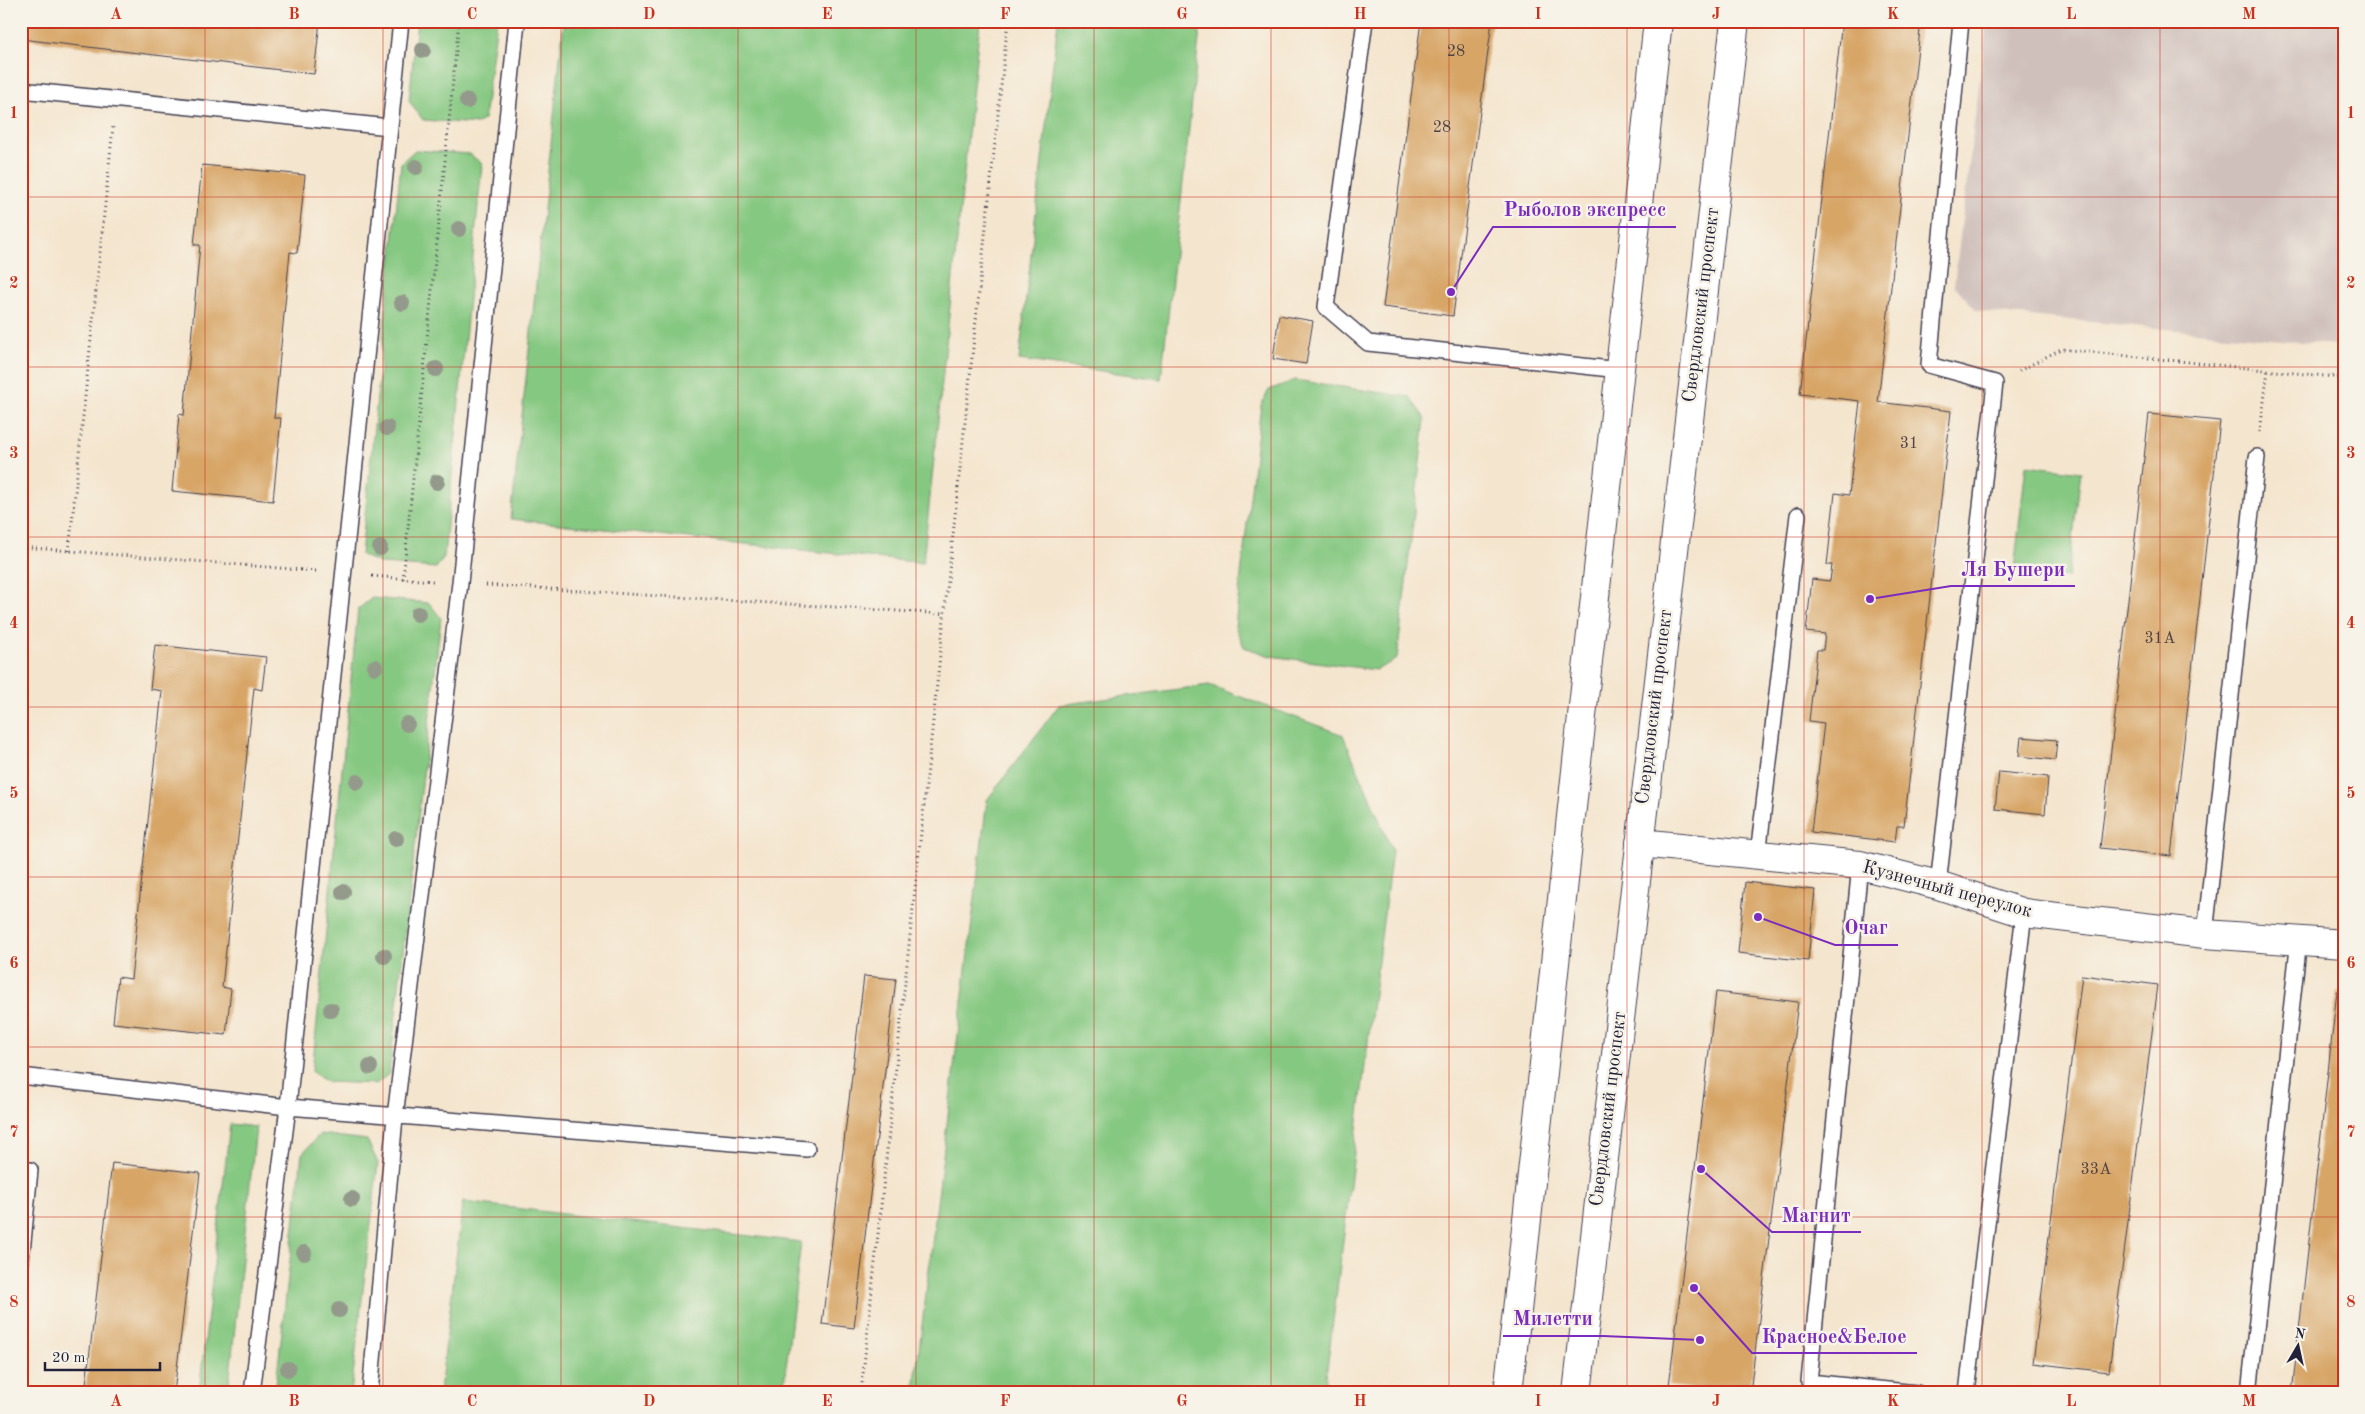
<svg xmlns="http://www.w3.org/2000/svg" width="2365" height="1414" font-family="'Old Standard TT',serif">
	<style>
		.industrial { fill: #cfc0bb }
		.green { fill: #85c881; stroke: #54755e }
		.building { fill: #d7a566 }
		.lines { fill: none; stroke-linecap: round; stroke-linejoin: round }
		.service-casing { stroke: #423f51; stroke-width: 18 }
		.minor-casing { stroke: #423f51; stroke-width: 30 }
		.primary-casing { stroke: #423f51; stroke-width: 30 }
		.path { stroke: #423f51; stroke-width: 3; stroke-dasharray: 1 4; stroke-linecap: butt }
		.service { stroke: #fff; stroke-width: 15 }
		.minor { stroke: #fff; stroke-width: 28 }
		.primary { stroke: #fff; stroke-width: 28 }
		.tree { fill: #949a8b }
		.grid { fill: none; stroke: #c8321e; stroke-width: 1; stroke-opacity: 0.55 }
		.labels { text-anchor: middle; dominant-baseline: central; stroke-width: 5; stroke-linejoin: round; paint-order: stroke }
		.number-label { font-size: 16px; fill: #4f4346 }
		.street-label { font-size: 19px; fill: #22223b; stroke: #f7f3e8 }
		.leader { fill: none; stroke: #7b2cbf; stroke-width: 2 }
		.callout-dot { fill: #7b2cbf; stroke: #f7f3e8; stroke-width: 2 }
		.callout-label { font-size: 20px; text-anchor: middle; font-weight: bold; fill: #7b2cbf; stroke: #f7f3e8; stroke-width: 5; stroke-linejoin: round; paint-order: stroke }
		.neatline { fill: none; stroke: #c8321e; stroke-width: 2 }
		.grid-label { font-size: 16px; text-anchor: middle; font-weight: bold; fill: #c8321e }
	</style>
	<rect width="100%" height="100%" fill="#f7f3e8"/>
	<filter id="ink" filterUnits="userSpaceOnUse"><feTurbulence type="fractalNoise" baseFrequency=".02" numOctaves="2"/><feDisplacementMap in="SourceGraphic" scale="10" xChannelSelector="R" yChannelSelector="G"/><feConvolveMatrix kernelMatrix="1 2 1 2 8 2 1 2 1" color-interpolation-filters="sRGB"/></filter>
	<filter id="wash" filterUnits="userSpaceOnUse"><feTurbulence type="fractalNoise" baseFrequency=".0096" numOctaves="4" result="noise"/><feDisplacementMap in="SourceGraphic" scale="20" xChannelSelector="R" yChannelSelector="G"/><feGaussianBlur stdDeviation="1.12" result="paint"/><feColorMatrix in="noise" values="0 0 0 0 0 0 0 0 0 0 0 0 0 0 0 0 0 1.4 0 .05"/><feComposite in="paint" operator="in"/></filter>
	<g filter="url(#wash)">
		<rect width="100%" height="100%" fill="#f4e5ce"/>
		<path class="industrial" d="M 1987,21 L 2344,21 L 2344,346 L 1977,311 L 1954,285 Z"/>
		<path class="green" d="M 417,21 L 497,21 L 484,119 L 477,124 L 423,120 L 409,101 Z
			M 564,21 L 980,21 L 923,563 L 511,519 Z
			M 1058,21 L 1201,21 L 1161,379 L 1019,360 Z
			M 415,150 L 470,154 L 482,164 L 444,557 L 436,568 L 382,564 L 361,555 L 401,163 Z
			M 1295,380 L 1410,397 L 1425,419 L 1397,659 L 1376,670 L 1270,656 L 1244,647 L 1235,626 L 1261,405 L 1269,390 Z
			M 2026,465 L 2081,472 L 2068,577 L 2014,570 Z
			M 372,598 L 429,603 L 441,618 L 389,1074 L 376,1084 L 327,1082 L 312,1072 L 358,609 Z
			M 1209,685 L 1343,735 L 1392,850 L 1324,1393 L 915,1393 L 914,1390 L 987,800 L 1059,705 Z
			M 230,1124 L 256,1127 L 228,1393 L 199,1393 Z
			M 320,1134 L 367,1140 L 378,1163 L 351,1393 L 275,1393 L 302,1154 Z
			M 463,1202 L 801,1242 L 783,1393 L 440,1391 Z"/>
		<g id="blocks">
			<path class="building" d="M 21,21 L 320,21 L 314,74 L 21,39 Z
				M 1421,21 L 1492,21 L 1453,316 L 1383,307 Z
				M 1842,21 L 1921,21 L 1878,402 L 1951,411 L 1904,826 L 1897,826 L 1895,842 L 1811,832 L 1824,723 L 1809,721 L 1817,650 L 1823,650 L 1825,634 L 1806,632 L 1812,579 L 1830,581 L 1832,565 L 1827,565 L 1835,493 L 1849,495 L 1860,401 L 1800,394 Z
				M 202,165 L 305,175 L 297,253 L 290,252 L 274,418 L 281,418 L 273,501 L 172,491 L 179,414 L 184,415 L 200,245 L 194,245 Z
				M 1279,315 L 1313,321 L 1306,364 L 1273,359 Z
				M 2149,414 L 2220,421 L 2171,856 L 2100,848 Z
				M 155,645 L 266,657 L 262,690 L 254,688 L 222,987 L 231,989 L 226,1035 L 113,1023 L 118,977 L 131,979 L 162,691 L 150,689 Z
				M 2021,737 L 2057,740 L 2055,760 L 2019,756 Z
				M 1999,772 L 2048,777 L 2045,814 L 1995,809 Z
				M 2343,852 L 2344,852 L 2344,875 L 2340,874 Z
				M 1745,882 L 1815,890 L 1808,961 L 1738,953 Z
				M 2082,975 L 2158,985 L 2109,1372 L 2033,1363 Z
				M 864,976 L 896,979 L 854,1328 L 822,1324 Z
				M 2337,991 L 2344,992 L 2344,1393 L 2292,1393 Z
				M 1716,992 L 1798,1002 L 1750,1393 L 1725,1393 L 1669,1386 Z
				M 112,1163 L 200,1173 L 174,1393 L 85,1393 Z"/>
		</g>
	</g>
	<g filter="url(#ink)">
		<use href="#blocks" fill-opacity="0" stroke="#423f51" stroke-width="1"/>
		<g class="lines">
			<defs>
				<path id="service" d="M 1365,21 L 1326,307 L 1368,343 L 1620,370
					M 21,90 L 390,127
					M 1758,855 L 1798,515
					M 1860,865 L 1809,1382 L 1917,1393
					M 1938,885 L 1995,383 L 1929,365 L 1961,21
					M 2205,934 L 2257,457
					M 21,1076 L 288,1107 L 807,1149
					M 21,1262 L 30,1170
					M 252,1393 L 288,1107 L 401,21
					M 370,1393 L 395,1117 L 460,583 L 517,21
					M 1967,1393 L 2024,913
					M 2249,1393 L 2299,939"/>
				<path id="minor" d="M 1640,843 L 1860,865 L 1938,885 L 2024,913 L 2205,934 L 2344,944"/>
				<path id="primary" d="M 1508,1393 L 1658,21
					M 1577,1393 L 1735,21"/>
			</defs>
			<use href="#service" class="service-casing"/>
			<use href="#minor" class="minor-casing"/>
			<use href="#primary" class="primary-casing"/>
			<path class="path" d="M 2019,371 L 2061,349 L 2344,378
				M 2260,432 L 2268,370
				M 21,547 L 316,571
				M 69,551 L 113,127
				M 372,576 L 433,581
				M 403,579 L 459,21
				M 486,585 L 945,614
				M 861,1393 L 1008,21"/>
			<use href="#service" class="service"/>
			<use href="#minor" class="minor"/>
			<use href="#primary" class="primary"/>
		</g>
		<g class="tree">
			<circle cx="423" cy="50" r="8"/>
			<circle cx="467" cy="101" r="8"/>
			<circle cx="416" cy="167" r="8"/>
			<circle cx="459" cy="229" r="8"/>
			<circle cx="402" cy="303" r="8"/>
			<circle cx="436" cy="369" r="8"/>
			<circle cx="387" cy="428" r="8"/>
			<circle cx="437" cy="482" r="8"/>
			<circle cx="380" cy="548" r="8"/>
			<circle cx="418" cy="614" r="8"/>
			<circle cx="375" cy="667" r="8"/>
			<circle cx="407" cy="724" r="8"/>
			<circle cx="357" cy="782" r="8"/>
			<circle cx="396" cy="839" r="8"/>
			<circle cx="343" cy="892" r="8"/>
			<circle cx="384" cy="956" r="8"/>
			<circle cx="331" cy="1010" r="8"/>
			<circle cx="370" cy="1067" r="8"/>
			<circle cx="352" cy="1199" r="8"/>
			<circle cx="304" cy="1253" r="8"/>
			<circle cx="339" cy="1310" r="8"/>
			<circle cx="288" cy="1369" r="8"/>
		</g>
	</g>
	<path class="grid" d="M 205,21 L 205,1393M 383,21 L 383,1393M 561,21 L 561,1393M 738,21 L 738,1393M 916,21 L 916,1393M 1094,21 L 1094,1393M 1271,21 L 1271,1393M 1449,21 L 1449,1393M 1627,21 L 1627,1393M 1804,21 L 1804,1393M 1982,21 L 1982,1393M 2160,21 L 2160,1393M 21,197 L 2344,197M 21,367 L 2344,367M 21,537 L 2344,537M 21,707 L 2344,707M 21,877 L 2344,877M 21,1047 L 2344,1047M 21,1217 L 2344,1217"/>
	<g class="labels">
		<g class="number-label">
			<text x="1456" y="52">28</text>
			<text x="1442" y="128">28</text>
			<text x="1909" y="444">31</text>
			<text x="2160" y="639">31А</text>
			<text x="2096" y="1170">33А</text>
		</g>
		<g class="street-label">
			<text transform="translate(1702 305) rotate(-83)">Свердловский проспект</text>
			<text transform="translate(1655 707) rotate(-83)">Свердловский проспект</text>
			<text transform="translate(1947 890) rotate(15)">Кузнечный переулок</text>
			<text transform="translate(1609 1109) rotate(-83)">Свердловский проспект</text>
		</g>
	</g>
	<path class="leader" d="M1451 292L1493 227H1676M1870 599L1951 586H2075M1758 917L1835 945H1898M1701 1169L1772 1232H1861M1700 1340L1603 1336H1503M1694 1288L1752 1353H1917"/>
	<g class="callout-dot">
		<circle cx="1451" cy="292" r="5"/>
		<circle cx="1870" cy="599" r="5"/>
		<circle cx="1758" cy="917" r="5"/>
		<circle cx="1701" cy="1169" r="5"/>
		<circle cx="1700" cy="1340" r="5"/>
		<circle cx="1694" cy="1288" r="5"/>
	</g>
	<g class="callout-label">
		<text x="1585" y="216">Рыболов экспресс</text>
		<text x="2013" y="576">Ля Бушери</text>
		<text x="1866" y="934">Очаг</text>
		<text x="1816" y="1222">Магнит</text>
		<text x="1553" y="1325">Милетти</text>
		<text x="1834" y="1343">Красное&amp;Белое</text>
	</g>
	<rect width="2365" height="1414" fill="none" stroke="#f7f3e8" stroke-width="55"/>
	<g transform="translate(2298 1346) rotate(9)" stroke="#f7f3e8" stroke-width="4" paint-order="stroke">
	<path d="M0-4L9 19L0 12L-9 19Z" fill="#22223b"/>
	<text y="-8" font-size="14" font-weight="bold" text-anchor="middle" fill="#22223b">N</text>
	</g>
	<path d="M45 1362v8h115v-8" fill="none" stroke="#22223b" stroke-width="2.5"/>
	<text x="52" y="1362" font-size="15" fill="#22223b" stroke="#f7f3e8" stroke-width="4" paint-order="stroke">20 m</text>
	<rect x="28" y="28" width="2310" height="1358" class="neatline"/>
	<g class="grid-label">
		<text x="116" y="19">A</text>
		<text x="294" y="19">B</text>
		<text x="472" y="19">C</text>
		<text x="649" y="19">D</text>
		<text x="827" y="19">E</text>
		<text x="1005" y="19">F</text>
		<text x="1182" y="19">G</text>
		<text x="1360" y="19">H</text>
		<text x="1538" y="19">I</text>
		<text x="1716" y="19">J</text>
		<text x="1893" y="19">K</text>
		<text x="2071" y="19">L</text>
		<text x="2249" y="19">M</text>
		<text x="14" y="118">1</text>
		<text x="2351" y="118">1</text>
		<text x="14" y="288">2</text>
		<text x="2351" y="288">2</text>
		<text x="14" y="458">3</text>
		<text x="2351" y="458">3</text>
		<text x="14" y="628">4</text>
		<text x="2351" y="628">4</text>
		<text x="14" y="798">5</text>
		<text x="2351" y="798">5</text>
		<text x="14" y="968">6</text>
		<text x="2351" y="968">6</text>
		<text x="14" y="1137">7</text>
		<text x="2351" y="1137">7</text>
		<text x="14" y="1307">8</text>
		<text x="2351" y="1307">8</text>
		<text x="116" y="1406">A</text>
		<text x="294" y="1406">B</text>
		<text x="472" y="1406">C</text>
		<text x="649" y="1406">D</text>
		<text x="827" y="1406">E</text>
		<text x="1005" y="1406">F</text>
		<text x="1182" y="1406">G</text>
		<text x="1360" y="1406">H</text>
		<text x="1538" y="1406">I</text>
		<text x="1716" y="1406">J</text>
		<text x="1893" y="1406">K</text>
		<text x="2071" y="1406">L</text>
		<text x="2249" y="1406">M</text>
	</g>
</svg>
